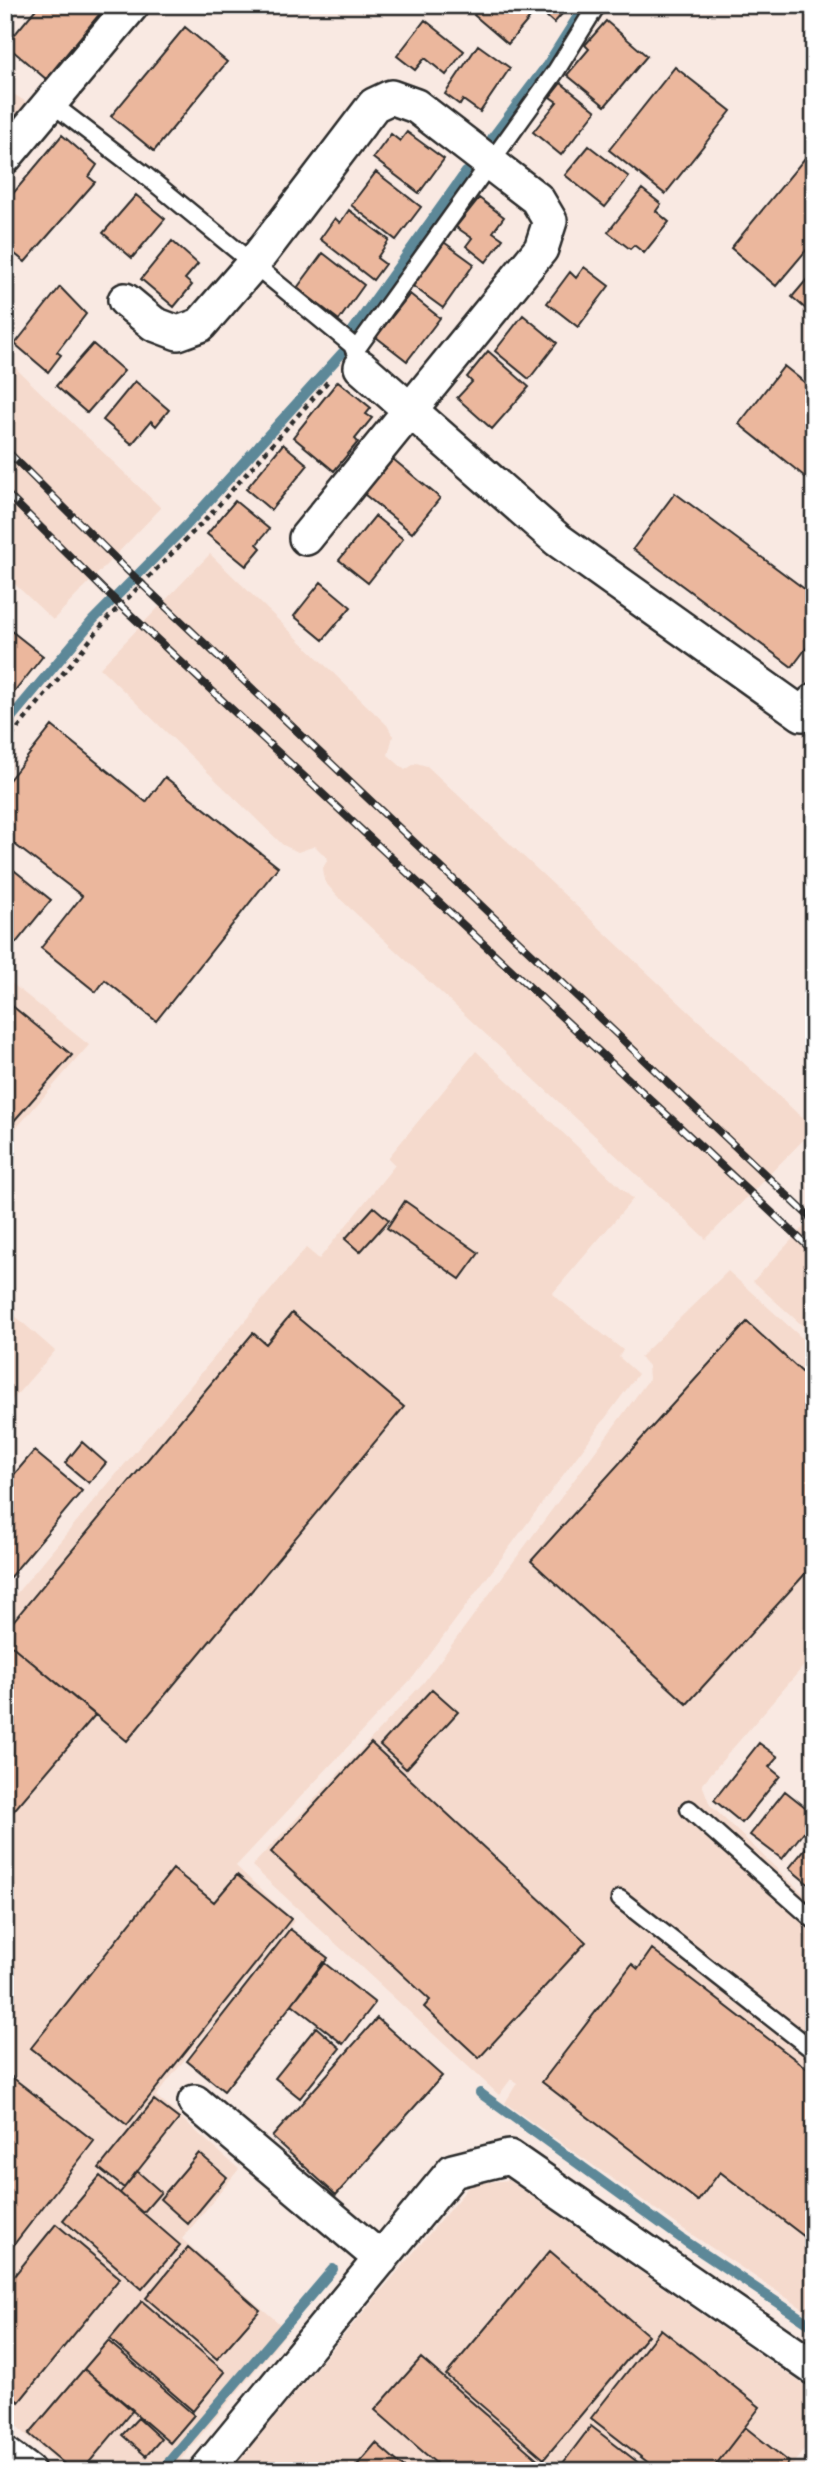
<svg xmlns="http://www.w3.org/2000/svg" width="819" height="2476" font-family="'Balsamiq Sans',sans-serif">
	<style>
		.built { fill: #f5dacd }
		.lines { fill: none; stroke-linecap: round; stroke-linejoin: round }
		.stream { stroke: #5d8898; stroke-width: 10 }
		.building { fill: #ebb79d; stroke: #2b2b2b; stroke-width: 2 }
		.lane-casing { stroke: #2b2b2b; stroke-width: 21 }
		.street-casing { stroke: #2b2b2b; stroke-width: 38 }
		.path { stroke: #2b2b2b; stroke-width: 4.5; stroke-dasharray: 5 5; stroke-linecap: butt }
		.lane { stroke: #fff; stroke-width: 16 }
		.street { stroke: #fff; stroke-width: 33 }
		.rail-casing { stroke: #2b2b2b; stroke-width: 8 }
		.rail { stroke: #fff; stroke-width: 5; stroke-dasharray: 16; stroke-linecap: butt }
	</style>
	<rect width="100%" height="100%" fill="#f9e9e2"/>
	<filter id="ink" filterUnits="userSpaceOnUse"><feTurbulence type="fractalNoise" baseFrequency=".0143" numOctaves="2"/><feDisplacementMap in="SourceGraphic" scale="14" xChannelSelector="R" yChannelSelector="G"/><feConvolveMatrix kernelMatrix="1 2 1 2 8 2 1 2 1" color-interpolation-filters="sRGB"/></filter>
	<g filter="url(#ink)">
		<path class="built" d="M 5,89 L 28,103 L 5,130 Z
			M 5,358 L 161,508 L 53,620 L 5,575 Z
			M 210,554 L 387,725 L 393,736 L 388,755 L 405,770 L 416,763 L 427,766 L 814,1129 L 706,1239 L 338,897 L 325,882 L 323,868 L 328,859 L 315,846 L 298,852 L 283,845 L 100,668 Z
			M 5,978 L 89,1045 L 5,1141 Z
			M 476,1051 L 633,1199 L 552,1294 L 623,1350 L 619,1357 L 638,1374 L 414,1676 L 236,1866 L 294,1921 L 156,2096 L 239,2169 L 182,2239 L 288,2331 L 171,2471 L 68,2471 L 5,2416 L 5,1607 L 306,1248 L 319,1259 L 395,1165 L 388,1158 Z
			M 814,1216 L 814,1336 L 753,1281 Z
			M 728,1271 L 814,1349 L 814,1654 L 702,1784 L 710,1805 L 814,1904 L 814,2316 L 682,2228 L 505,2103 L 517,2083 L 511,2079 L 499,2095 L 252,1866 L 424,1682 L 649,1379 L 648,1366 L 640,1357 Z
			M 5,1307 L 55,1351 L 5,1408 Z
			M 508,2180 L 814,2392 L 814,2436 L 788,2471 L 230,2471 L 471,2184 Z"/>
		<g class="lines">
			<path class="stream" d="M 492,138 L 547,65 L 585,5
				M 351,333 L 466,172
				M 5,725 L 93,620 L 187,525 L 343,352
				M 480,2093 L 685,2241 L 814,2327
				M 161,2471 L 333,2269"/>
		</g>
		<path class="building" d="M 39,5 L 107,5 L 46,79 L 6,45 Z
			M 481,5 L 525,5 L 534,13 L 508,44 L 474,15 Z
			M 534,5 L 570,5 L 554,23 Z
			M 425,20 L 464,51 L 446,75 L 425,58 L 415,70 L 397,56 Z
			M 606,21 L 647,56 L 605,106 L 567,75 L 589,49 L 585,45 Z
			M 185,27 L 227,62 L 154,151 L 111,116 Z
			M 478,45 L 510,68 L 480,112 L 463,100 L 460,105 L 445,94 Z
			M 675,67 L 731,111 L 665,194 L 609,150 Z
			M 561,83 L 596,111 L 561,155 L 533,132 L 557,102 L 550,97 Z
			M 407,132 L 444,159 L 419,193 L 373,158 L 391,134 L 400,141 Z
			M 62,135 L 97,165 L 89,177 L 95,182 L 25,262 L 5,246 L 5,203 Z
			M 589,146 L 629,177 L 605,207 L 565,175 Z
			M 814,147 L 814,241 L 776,286 L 731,248 Z
			M 376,172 L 421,207 L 396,240 L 351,205 Z
			M 642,189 L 661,204 L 656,211 L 669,222 L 644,253 L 634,245 L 630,249 L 608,232 Z
			M 136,195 L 165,219 L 132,258 L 103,233 Z
			M 479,198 L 504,217 L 493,232 L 503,239 L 486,262 L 466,246 L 472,238 L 456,227 Z
			M 349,210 L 389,240 L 377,258 L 385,264 L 373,280 L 320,239 L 335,218 L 340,223 Z
			M 441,240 L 474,264 L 443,308 L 410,284 Z
			M 172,241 L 198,264 L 185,279 L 192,285 L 174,307 L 141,279 Z
			M 323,253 L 364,285 L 339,320 L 297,288 Z
			M 584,267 L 609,286 L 578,327 L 547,303 L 570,272 L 576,278 Z
			M 814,271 L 814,316 L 792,297 Z
			M 60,287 L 86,314 L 57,352 L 61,355 L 48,372 L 15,344 Z
			M 410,294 L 440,318 L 407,361 L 376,337 Z
			M 523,315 L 557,343 L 529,379 L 495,351 Z
			M 93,344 L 124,371 L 87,413 L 56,386 Z
			M 488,351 L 529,387 L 492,429 L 457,398 L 472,382 L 467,377 Z
			M 784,366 L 814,390 L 814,484 L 739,424 Z
			M 135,381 L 169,410 L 156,426 L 151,421 L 132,444 L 103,420 Z
			M 338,381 L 371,408 L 366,414 L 372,418 L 355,439 L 358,442 L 334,471 L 293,437 Z
			M 283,444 L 308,465 L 271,510 L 246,489 Z
			M 393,459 L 440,498 L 412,533 L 364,494 Z
			M 675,493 L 814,596 L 814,638 L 792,667 L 633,549 Z
			M 235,501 L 269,529 L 257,544 L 261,548 L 246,566 L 207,534 Z
			M 375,516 L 403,539 L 368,583 L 339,560 Z
			M 321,582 L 351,607 L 323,640 L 294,616 Z
			M 5,626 L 43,656 L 5,704 Z
			M 52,726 L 146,802 L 165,777 L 278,867 L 156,1021 L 105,980 L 96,992 L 41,948 L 82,896 L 5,837 L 5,785 Z
			M 5,863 L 51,900 L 16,943 L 5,935 Z
			M 5,1000 L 72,1055 L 5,1131 Z
			M 405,1201 L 479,1253 L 460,1279 L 387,1228 Z
			M 374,1207 L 389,1220 L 360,1252 L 345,1239 Z
			M 292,1313 L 404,1407 L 127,1741 L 5,1640 L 5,1631 L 253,1333 L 266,1344 Z
			M 747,1322 L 814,1383 L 814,1564 L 687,1704 L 531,1561 Z
			M 82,1442 L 106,1463 L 89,1483 L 65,1463 Z
			M 34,1451 L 82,1491 L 5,1583 L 5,1485 Z
			M 5,1640 L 95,1715 L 5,1821 Z
			M 432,1689 L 458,1712 L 406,1769 L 380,1745 Z
			M 371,1743 L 586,1942 L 479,2058 L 424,2007 L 430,2000 L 271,1852 Z
			M 759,1743 L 778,1757 L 769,1767 L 780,1776 L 742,1823 L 714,1800 Z
			M 785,1791 L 814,1814 L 814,1819 L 782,1859 L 750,1835 Z
			M 814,1838 L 814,1889 L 789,1868 Z
			M 173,1869 L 214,1902 L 237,1875 L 291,1919 L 127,2125 L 31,2048 Z
			M 290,1929 L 328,1958 L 224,2091 L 187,2061 Z
			M 652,1949 L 814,2074 L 814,2225 L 805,2237 L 720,2172 L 698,2201 L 542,2082 L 632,1964 L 638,1969 Z
			M 323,1962 L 375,2003 L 343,2044 L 292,2004 Z
			M 377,2018 L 442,2076 L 336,2195 L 272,2137 Z
			M 316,2027 L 340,2048 L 300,2098 L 275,2078 Z
			M 8,2074 L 94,2141 L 5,2256 L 5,2077 Z
			M 154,2100 L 179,2119 L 124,2188 L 99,2168 Z
			M 199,2153 L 227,2177 L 188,2224 L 160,2199 Z
			M 137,2171 L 161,2192 L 143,2213 L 120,2193 Z
			M 100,2176 L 180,2245 L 142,2289 L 63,2220 Z
			M 56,2224 L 120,2278 L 19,2402 L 5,2390 L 5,2287 Z
			M 188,2247 L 260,2310 L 217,2359 L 146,2298 Z
			M 550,2251 L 648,2335 L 544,2459 L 446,2375 Z
			M 142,2301 L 225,2372 L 193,2411 L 110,2339 Z
			M 661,2329 L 760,2407 L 711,2471 L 659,2471 L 591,2418 Z
			M 108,2341 L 194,2415 L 170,2443 L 84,2369 Z
			M 421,2358 L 541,2462 L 533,2471 L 445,2471 L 375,2410 Z
			M 84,2369 L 133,2410 L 82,2471 L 73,2471 L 29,2434 Z
			M 138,2418 L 161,2439 L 146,2456 L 122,2435 Z
			M 591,2426 L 649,2471 L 557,2471 Z
			M 745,2427 L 789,2462 L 783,2471 L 711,2471 Z
			M 376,2443 L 408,2471 L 352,2471 Z"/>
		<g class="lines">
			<defs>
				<path id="lane" d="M 51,103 L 145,175 L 352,345 L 357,357
					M 355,351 L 556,71 L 597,5
					M 689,1809 L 814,1920
					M 620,1899 L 814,2051"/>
				<path id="street" d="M 5,157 L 132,5
					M 125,300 L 154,324 L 178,333 L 200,325 L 253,264 L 374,105 L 391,97 L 416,106 L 537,199 L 550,221 L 541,249 L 306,538
					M 361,367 L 558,540 L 802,714 L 814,701
					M 195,2102 L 381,2259
					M 5,2454 L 28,2471
					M 206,2471 L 453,2171 L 509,2157 L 814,2368"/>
			</defs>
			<use href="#lane" class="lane-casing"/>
			<use href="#street" class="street-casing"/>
			<path class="path" d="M 5,744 L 108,618 L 209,516 L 330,379"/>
			<use href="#lane" class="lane"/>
			<use href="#street" class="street"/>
			<defs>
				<path id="rail" d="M 5,449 L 125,568 L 814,1221
					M 5,492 L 104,590 L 814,1252"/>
			</defs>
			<use href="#rail" class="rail-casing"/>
			<use href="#rail" class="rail"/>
		</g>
	</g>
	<rect width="819" height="2476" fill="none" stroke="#fff" stroke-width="28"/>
	<rect x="14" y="14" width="791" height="2448" fill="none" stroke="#2b2b2b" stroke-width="2.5" filter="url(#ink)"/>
</svg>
